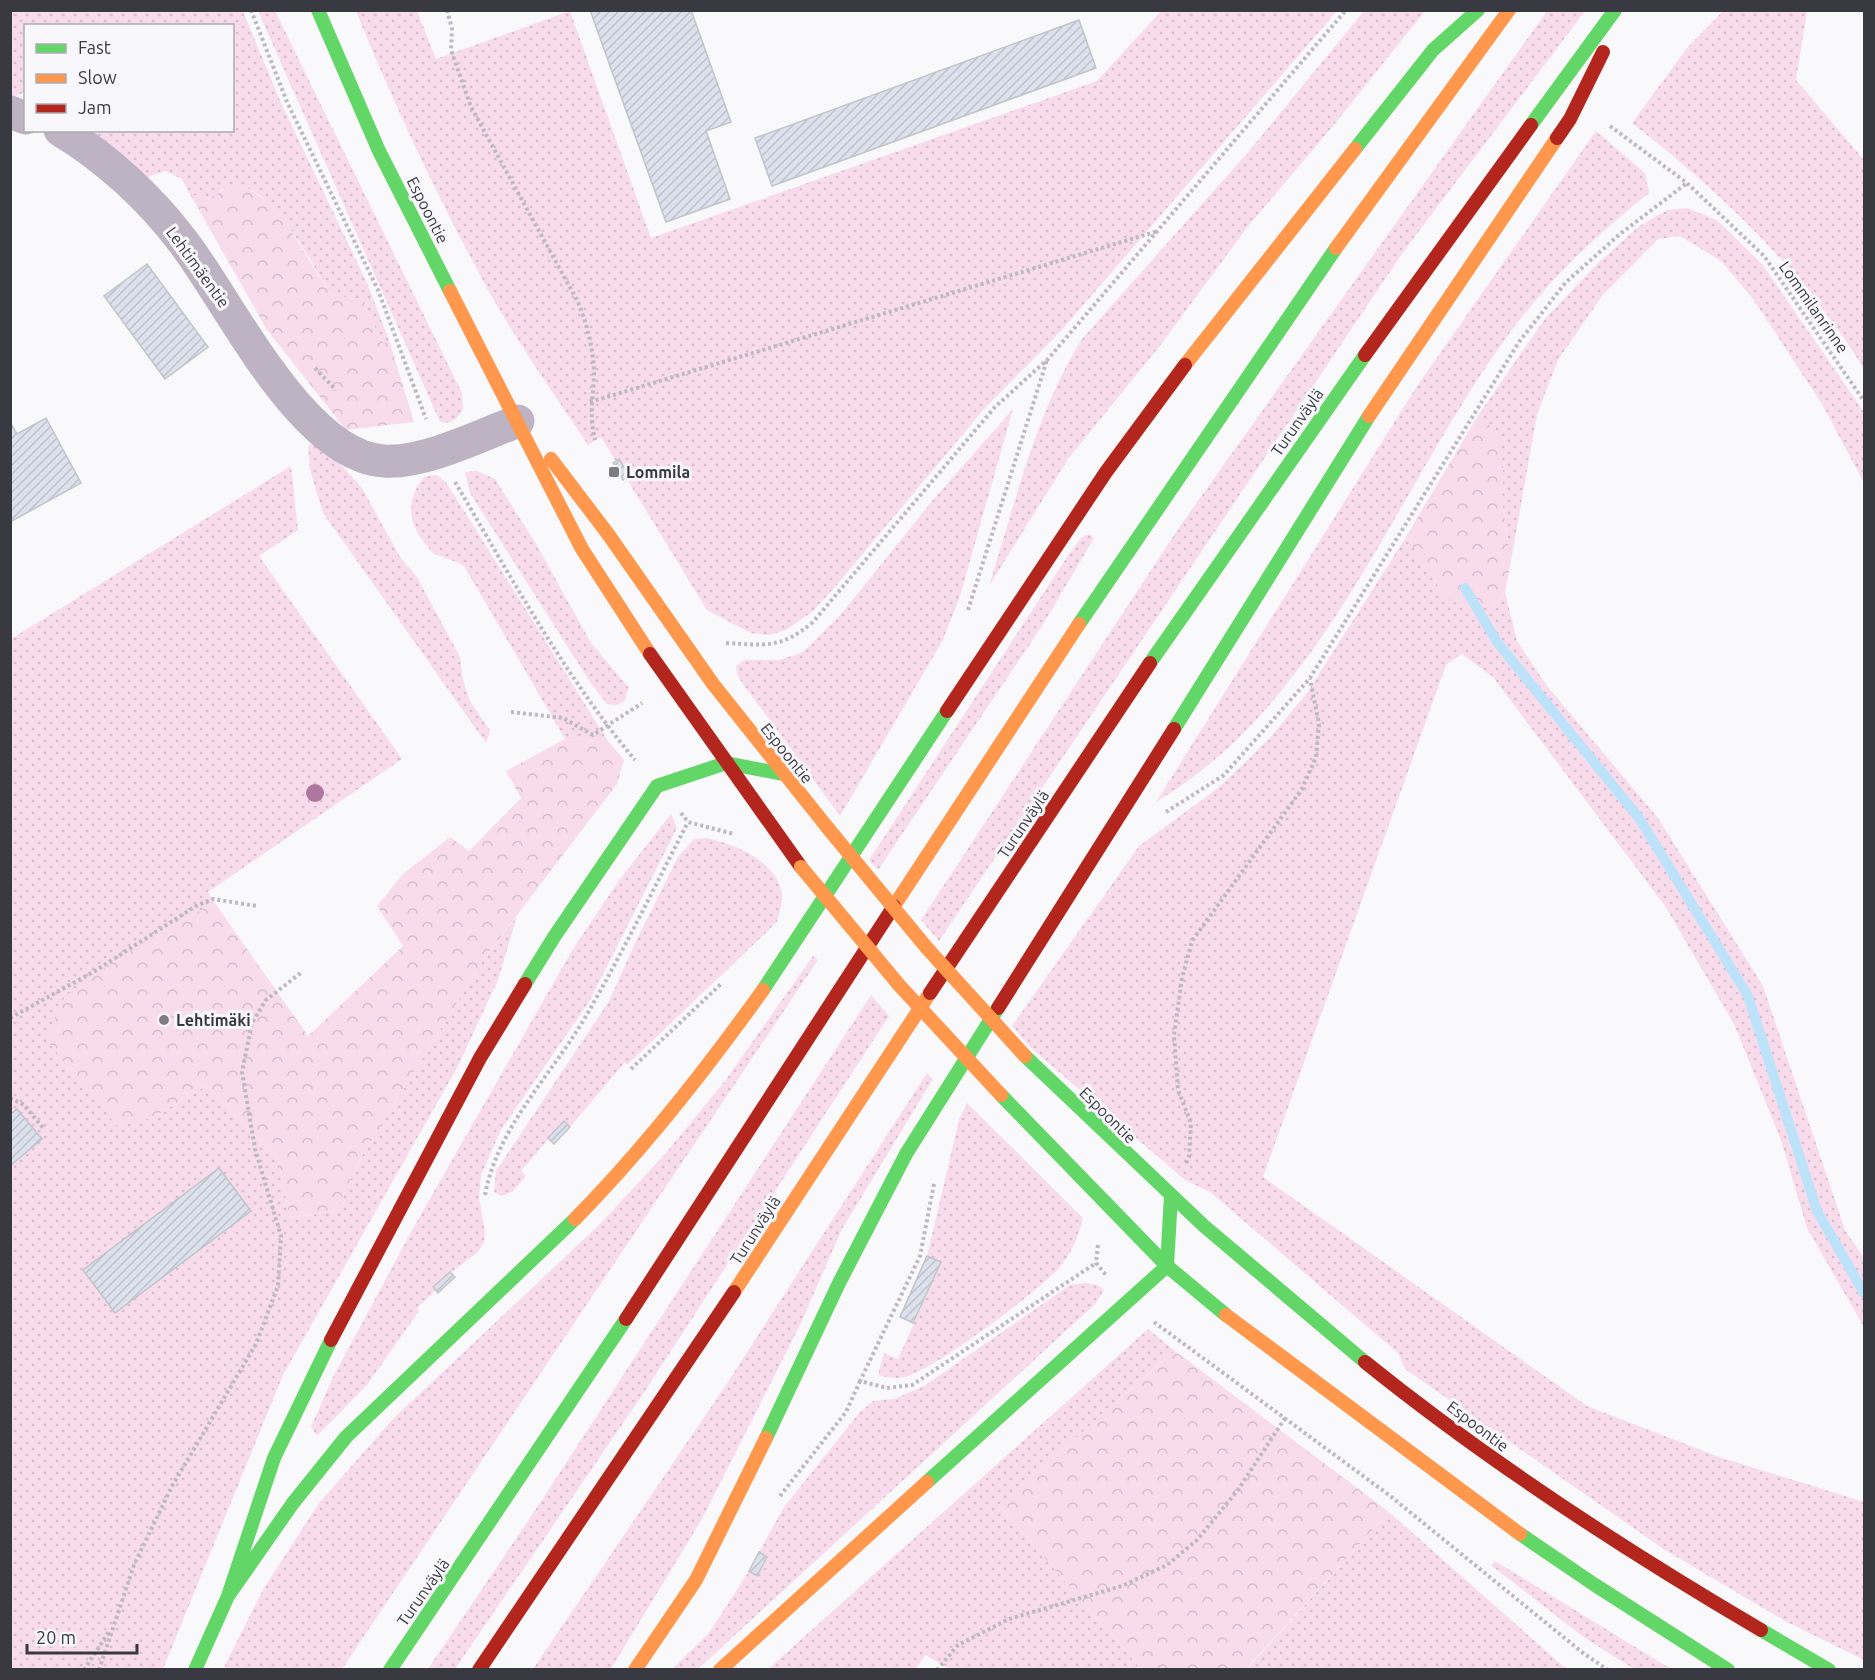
<svg xmlns="http://www.w3.org/2000/svg" width="1875" height="1680" font-family="Ubuntu,sans-serif">
	<style>
		.grass { fill: url(#grass-dots) }
		.forest { fill: url(#forest-crowns) }
		.lines { fill: none; stroke-linecap: round; stroke-linejoin: round }
		.stream { stroke: #bde3fa; stroke-width: 10 }
		.building { fill: url(#building-hatch); stroke: #c2c4c8; stroke-width: 1.5 }
		.path { stroke: #beb8c2; stroke-width: 4; stroke-dasharray: 3 3; stroke-linecap: butt }
		.street { stroke: #beb3c2; stroke-width: 33 }
		.fast { stroke: #63d668; stroke-width: 14 }
		.slow { stroke: #ff974d; stroke-width: 14 }
		.jam { stroke: #b3261e; stroke-width: 14 }
		.slow-bridge { stroke: #ff974d; stroke-width: 14 }
		.tree { fill: #ae779f }
		.poi-dot { fill: #7c7c82; stroke: #f8f8fc; stroke-width: 2 }
		.labels { text-anchor: middle; dominant-baseline: central; stroke-width: 6; stroke-linejoin: round; paint-order: stroke }
		.street-label { font-size: 16px; fill: #393941; stroke: #f8f8fc }
		.poi-label { font-size: 16px; font-weight: bold; fill: #393941; stroke: #f8f8fc; text-anchor: start }
	</style>
	<defs>
		<pattern id="grass-dots" width="8" height="8" patternUnits="userSpaceOnUse" patternTransform="scale(1.5)"><rect width="8" height="8" fill="#f8dcec"/><path d="M2 2h.1M6 6h.1" fill="none" stroke="#d5becc" stroke-width="1.8" stroke-linecap="round"/></pattern>
		<pattern id="forest-crowns" width="20" height="18" patternUnits="userSpaceOnUse" patternTransform="scale(1.5)"><rect width="20" height="18" fill="#f8dcec"/><path d="M2 6a3 3 0 1 1 6 0M12 15a3 3 0 1 1 6 0" fill="none" stroke="#d5becc"/></pattern>
		<pattern id="building-hatch" width="6" height="6" patternUnits="userSpaceOnUse" patternTransform="scale(1.5)"><rect width="6" height="6" fill="#dce1ec"/><path d="M-1 1l2-2M0 6l6-6M5 7l2-2" fill="none" stroke="#bec2cc"/></pattern>
	</defs>
	<rect width="100%" height="100%" fill="#f9f9fb"/>
	<path class="grass" d="M 10,11 L 243,11 L 281,103 L 367,283 L 390,343 L 383,343 L 361,299 L 331,295 C 313,266 271,182 233,186 C 225,186 216,195 209,199 L 190,194 L 182,179 L 165,171 L 148,177 L 132,173 L 84,131 L 232,130 L 232,26 L 26,26 L 25,92 L 11,98 Z
		M 258,11 L 275,11 L 462,393 L 463,410 C 456,419 451,425 440,422 Z
		M 356,11 L 417,11 L 436,59 L 570,11 L 651,238 L 1097,81 L 1161,11 L 1337,11 L 1061,331 L 984,409 L 835,587 L 812,612 L 786,630 L 769,635 L 751,633 L 707,610 L 601,437 L 588,445 C 551,389 511,334 480,275 C 434,190 392,100 356,11 Z
		M 1364,11 L 1425,11 L 1333,126 L 1249,225 L 1159,347 L 1068,459 L 989,586 C 1015,503 1036,413 1082,339 L 1250,150 Z
		M 1547,11 L 1585,11 L 1404,251 L 939,941 L 921,920 L 1178,529 Z
		M 1723,11 L 1807,11 L 1796,80 L 1864,160 L 1864,369 C 1804,272 1722,193 1632,123 L 1687,48 Z
		M 1596,131 L 1645,173 L 1649,193 C 1595,236 1546,282 1506,338 C 1395,491 1324,702 1156,802 L 1417,386 Z
		M 1687,208 L 1717,220 L 1762,264 L 1864,412 L 1864,483 L 1822,404 L 1753,299 L 1721,261 L 1680,236 L 1658,239 L 1602,296 L 1558,360 L 1537,414 L 1511,561 L 1503,507 L 1500,441 L 1477,417 L 1544,320 L 1595,266 L 1638,227 L 1667,210 Z
		M 1013,409 L 960,596 L 943,640 L 840,816 L 738,677 L 736,666 L 745,660 L 779,660 L 803,652 L 842,613 L 933,500 Z
		M 314,442 L 328,450 L 362,488 L 400,557 L 417,577 L 460,657 L 463,680 L 470,701 L 490,731 L 486,743 L 323,513 L 310,470 L 308,446 Z
		M 291,466 L 298,530 L 259,556 L 402,759 L 208,892 L 215,903 L 156,933 L 152,1118 L 207,1085 L 278,1160 L 290,1218 L 336,1211 L 360,1159 L 486,956 L 517,916 L 498,980 L 458,1066 L 283,1375 L 163,1669 L 11,1670 L 11,639 Z
		M 477,471 L 495,479 L 536,544 L 591,643 L 629,688 L 624,702 L 616,705 L 607,704 L 590,682 L 470,493 L 465,472 Z
		M 436,475 L 446,482 L 608,741 L 565,739 L 464,566 C 454,560 443,558 433,553 C 430,551 427,545 424,542 C 407,521 407,497 424,477 Z
		M 1089,534 L 1094,538 L 1042,626 L 878,870 L 869,860 L 1069,554 L 1081,538 Z
		M 1406,537 L 1425,565 L 1493,608 L 1505,592 L 1517,641 L 1547,686 L 1658,818 L 1763,986 L 1845,1230 L 1864,1258 L 1864,1327 L 1807,1228 L 1781,1140 L 1734,1024 L 1665,906 L 1493,677 L 1462,654 L 1446,665 L 1263,1177 L 1587,1406 L 1719,1457 L 1864,1502 L 1864,1660 L 1785,1621 L 1665,1550 L 1405,1369 L 1398,1353 L 1210,1192 L 1185,1180 L 1030,1047 L 1012,1026 L 1139,846 L 1218,788 L 1269,739 L 1307,693 Z
		M 671,814 L 677,828 L 589,1002 L 501,1130 L 481,1175 L 479,1198 L 485,1232 L 484,1242 L 478,1252 L 433,1287 L 436,1290 L 417,1308 L 419,1311 L 367,1385 L 317,1436 L 311,1427 L 333,1377 L 416,1223 L 573,949 L 620,879 Z
		M 707,838 C 735,844 777,861 782,894 C 783,902 779,914 777,922 L 627,1065 L 625,1062 L 570,1127 L 564,1121 L 521,1171 L 526,1176 L 512,1192 L 502,1196 L 494,1192 L 496,1171 L 609,1001 L 637,939 L 678,857 L 694,839 Z
		M 813,956 L 818,960 L 342,1669 L 223,1669 L 264,1588 L 319,1503 L 393,1419 L 600,1224 L 665,1154 L 725,1081 Z
		M 871,995 L 889,1016 L 643,1394 L 455,1669 L 428,1669 L 536,1509 Z
		M 927,1073 L 933,1079 L 842,1229 L 800,1325 L 702,1519 L 611,1669 L 533,1669 L 724,1388 Z
		M 967,1103 L 1083,1218 C 1079,1236 1072,1253 1059,1268 C 1036,1293 937,1368 905,1377 C 896,1379 888,1378 878,1375 L 884,1353 L 898,1359 L 941,1263 L 927,1256 L 959,1120 Z
		M 1086,1283 L 1098,1285 L 1104,1290 L 1095,1304 L 698,1669 L 671,1670 L 709,1633 L 749,1571 L 757,1575 L 767,1557 L 759,1552 L 784,1507 L 860,1412 L 873,1401 L 894,1399 L 924,1386 L 1070,1285 Z
		M 1148,1329 L 1175,1351 L 999,1505 L 1141,1669 L 950,1669 L 925,1655 L 916,1669 L 767,1670 Z
		M 1389,1512 L 1563,1666 L 1570,1669 L 1246,1670 Z
		M 1495,1561 L 1671,1669 L 1634,1669 L 1582,1636 L 1491,1565 Z"/>
	<path class="forest" d="M 242,185 L 276,207 L 331,295 L 361,299 L 383,343 L 390,343 L 414,422 L 346,430 L 267,330 L 190,194 L 209,199 L 229,186 Z
		M 1477,417 L 1490,426 L 1500,441 L 1503,465 L 1503,507 L 1511,561 L 1505,592 L 1493,608 L 1464,608 L 1443,594 L 1406,537 Z
		M 565,739 L 608,741 L 624,760 L 617,784 L 486,956 L 360,1159 L 336,1211 L 290,1218 L 278,1160 L 207,1085 L 152,1118 L 117,1126 L 45,1038 L 65,996 L 156,933 L 215,903 L 308,1036 L 403,946 L 377,906 L 403,874 L 450,837 L 469,851 L 521,798 L 506,771 Z
		M 1175,1351 L 1389,1512 L 1246,1669 L 1141,1669 L 999,1505 Z"/>
	<g class="lines">
		<path class="stream" d="M 1465,588 L 1497,642 L 1639,818 L 1748,996 L 1817,1211 L 1864,1293"/>
	</g>
	<path class="building" d="M 590,10 L 691,10 L 731,122 L 706,131 L 730,199 L 666,222 Z
		M 1079,20 L 1096,68 L 772,186 L 755,138 Z
		M 147,264 L 208,347 L 165,379 L 104,296 Z
		M 46,418 L 81,483 L 10,522 L 10,422 L 17,434 Z
		M 619,459 L 629,476 L 623,480 L 613,463 Z
		M 17,1109 L 42,1139 L 10,1166 L 10,1115 Z
		M 564,1121 L 570,1127 L 554,1144 L 548,1138 Z
		M 219,1168 L 251,1211 L 115,1313 L 83,1270 Z
		M 927,1256 L 941,1262 L 913,1323 L 900,1317 Z
		M 450,1272 L 455,1277 L 438,1293 L 433,1287 Z
		M 759,1552 L 767,1557 L 757,1576 L 749,1571 Z"/>
	<g class="lines">
		<path class="path" d="M 251,10 L 287,102 L 378,290 L 426,419
			M 447,10 L 452,29 L 451,50 L 471,107 L 578,302 C 587,325 594,350 594,375 C 593,400 589,415 595,440
			M 1610,126 L 1687,183 L 1764,256 L 1864,401
			M 315,368 L 334,388 L 334,391
			M 590,402 L 1158,231
			M 455,482 C 511,577 564,675 635,760
			M 968,610 L 1047,360
			M 726,643 C 766,645 781,649 813,622 L 995,407 L 1048,359 L 1346,10
			M 511,712 L 563,718 L 593,735 L 642,703
			M 1166,812 L 1224,775 L 1310,678 L 1519,342 L 1566,282 L 1620,234 L 1687,183
			M 681,813 L 688,822 L 734,834
			M 10,1018 L 95,971 L 196,906 L 213,899 L 257,906
			M 631,1069 L 721,984
			M 10,1098 L 24,1105 L 44,1129
			M 1186,1163 L 1189,1157 L 1191,1123 L 1178,1090 L 1174,1035 L 1182,978 L 1192,941 L 1302,789 L 1316,757 L 1319,724 L 1310,679
			M 934,1184 L 920,1256 L 860,1381 L 887,1388 L 912,1385 L 1096,1263
			M 485,1195 C 498,1124 556,1071 590,1009 C 625,948 656,884 688,822
			M 1098,1245 L 1096,1263 L 1106,1275
			M 1154,1322 L 1389,1495 L 1583,1653 L 1608,1670
			M 780,1496 L 846,1412 L 860,1381
			M 84,1670 L 110,1630
			M 99,1670 L 134,1565 L 172,1486 L 256,1344 L 278,1286 L 281,1236 L 255,1149 L 242,1072 L 252,1023 L 266,1000 L 302,972
			M 937,1670 L 958,1645 L 1009,1619 L 1122,1586 L 1167,1565 L 1197,1540 L 1238,1490 L 1285,1418"/>
		<path class="street" d="M 10,112 L 26,118
			M 60,130 C 107,158 152,200 184,243 C 230,303 302,456 384,461 C 423,464 482,435 518,421"/>
		<path class="fast" d="M 318,10 L 379,151 L 450,291
			M 1531,125 L 1615,10
			M 1355,149 L 1433,50 L 1478,10
			M 1079,624 L 1336,248
			M 1150,663 L 1365,355
			M 1174,729 L 1369,416
			M 525,984 L 554,937 L 657,786 L 726,763 L 783,774
			M 763,990 L 947,711
			M 1025,1056 L 1204,1226 L 1365,1362
			M 1001,1095 L 1167,1266 L 1226,1315
			M 766,1438 L 839,1283 L 906,1154 L 998,1008
			M 927,1482 L 1167,1266 L 1171,1195
			M 1520,1534 L 1595,1585 L 1728,1670
			M 228,1596 L 293,1503 L 346,1437 L 575,1219
			M 1761,1630 L 1829,1670
			M 195,1670 L 228,1596 L 274,1458 L 331,1340
			M 390,1670 L 626,1319"/>
		<path class="slow" d="M 1336,248 L 1509,10
			M 450,291 L 582,549 L 650,654
			M 1185,365 L 1355,149
			M 1369,416 L 1557,138
			M 551,459 L 608,534 L 713,684 L 827,827
			M 894,906 L 1079,624
			M 575,1219 C 645,1148 705,1071 763,990
			M 734,1292 L 930,993
			M 1226,1315 L 1520,1534
			M 635,1670 L 696,1580 L 766,1438
			M 720,1670 L 927,1482"/>
		<path class="jam" d="M 1557,138 L 1570,119 L 1603,52
			M 1365,355 L 1531,125
			M 650,654 L 801,867
			M 947,711 L 1106,472 L 1185,365
			M 930,993 L 1150,663
			M 998,1008 L 1174,729
			M 626,1319 L 894,906
			M 331,1340 L 480,1058 L 525,984
			M 1365,1362 C 1489,1462 1623,1549 1761,1630
			M 479,1670 L 734,1292"/>
		<path class="slow-bridge" d="M 827,827 L 926,947 L 1025,1056
			M 801,867 L 899,985 L 1001,1095"/>
	</g>
	<circle class="tree" cx="315" cy="793" r="9"/>
	<g class="poi-dot">
		<rect x="608" y="466" width="12" height="12" rx="3"/>
		<circle cx="164" cy="1020" r="6"/>
	</g>
	<g class="labels">
		<g class="street-label">
			<text transform="translate(428 210) rotate(63)">Espoontie</text>
			<text transform="translate(198 267) rotate(54)">Lehtimäentie</text>
			<text transform="translate(1814 307) rotate(55)">Lommilanrinne</text>
			<text transform="translate(1297 422) rotate(-55)">Turunväylä</text>
			<text transform="translate(787 753) rotate(51)">Espoontie</text>
			<text transform="translate(1023 824) rotate(-56)">Turunväylä</text>
			<text transform="translate(1108 1115) rotate(45)">Espoontie</text>
			<text transform="translate(755 1230) rotate(-57)">Turunväylä</text>
			<text transform="translate(1478 1426) rotate(37)">Espoontie</text>
			<text transform="translate(423 1592) rotate(-55)">Turunväylä</text>
		</g>
		<g class="poi-label">
			<text x="626" y="472">Lommila</text>
			<text x="176" y="1020">Lehtimäki</text>
		</g>
	</g>
	<rect width="1875" height="1680" fill="none" stroke="#393941" stroke-width="24"/>
	<rect x="24" y="24" width="210" height="108" fill="#f8f8fc" stroke="#acacb1" stroke-width="1.5"/>
	<rect x="36" y="44" width="30" height="9" fill="#63d668" stroke="#acacb1" stroke-width="1.5"/>
	<text x="78" y="54" font-size="18" fill="#393941">Fast</text>
	<rect x="36" y="74" width="30" height="9" fill="#ff974d" stroke="#acacb1" stroke-width="1.5"/>
	<text x="78" y="84" font-size="18" fill="#393941">Slow</text>
	<rect x="36" y="104" width="30" height="9" fill="#b3261e" stroke="#acacb1" stroke-width="1.5"/>
	<text x="78" y="114" font-size="18" fill="#393941">Jam</text>
	<path d="M27 1644v9h110v-9" fill="none" stroke="#393941" stroke-width="3"/>
	<text x="36" y="1644" font-size="18" fill="#393941" stroke="#f8f8fc" stroke-width="4.5" paint-order="stroke">20 m</text>
</svg>
